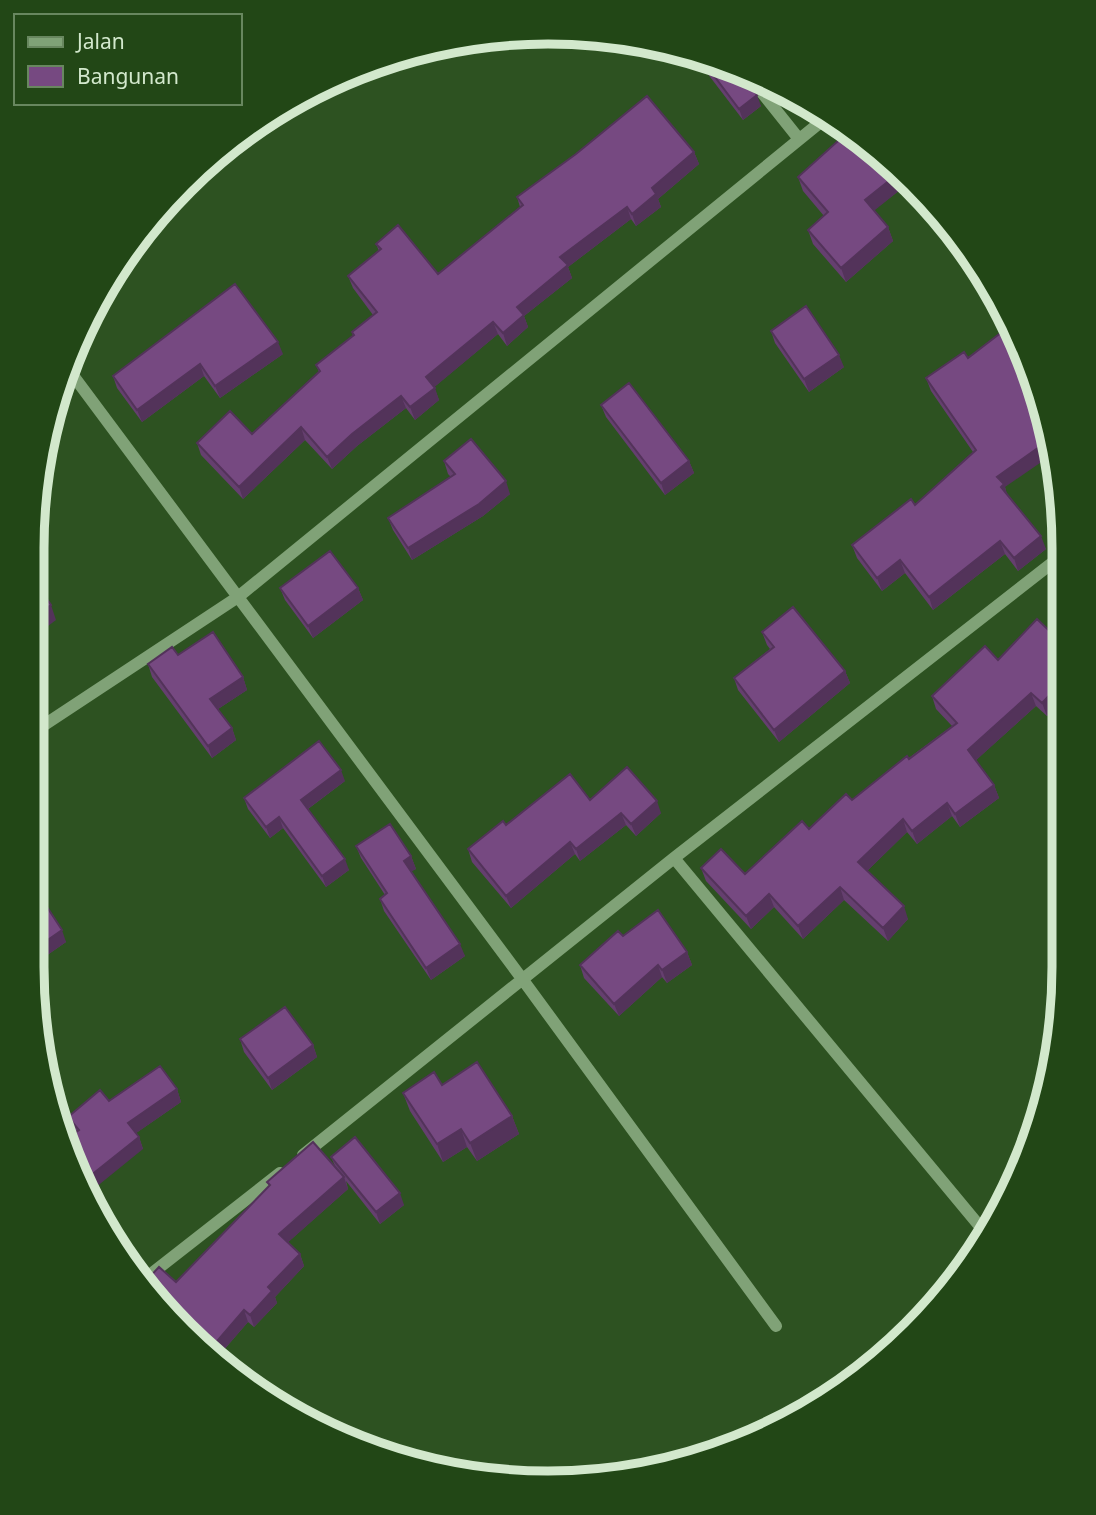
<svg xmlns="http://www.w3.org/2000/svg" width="1096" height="1515" font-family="'Noto Sans',sans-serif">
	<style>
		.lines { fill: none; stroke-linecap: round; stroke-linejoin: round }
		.minor { stroke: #80a277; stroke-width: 12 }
		.wall { fill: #653f6f }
		.shaded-wall { fill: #53335a }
		.building { fill: #764981; stroke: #53335a; stroke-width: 2 }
		.rim { fill: none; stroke: #d2e8cc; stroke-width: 9 }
	</style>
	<rect width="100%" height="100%" fill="#2d5221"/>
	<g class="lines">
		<path class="minor" d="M 748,75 L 799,139
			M 69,370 L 523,980 L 776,1326
			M 32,733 L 238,597 L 828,116
			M 674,858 L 987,1235
			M 303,1155 L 674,858 L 1061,556
			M 142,1281 L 280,1173"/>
	</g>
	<path class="wall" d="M 700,57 L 714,59 L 740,71 L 740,73 L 761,106 L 743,120 L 704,69 Z
		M 694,152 L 699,164 L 658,199 L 661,207 L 636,226 L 631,219 L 568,267 L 572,278 L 524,316 L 528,327 L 507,346 L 498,334 L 434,387 L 439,400 L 415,420 L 406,408 L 357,446 L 332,469 L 305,440 L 243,499 L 201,455 L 197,443 L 252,434 L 319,372 L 316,365 L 353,336 L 352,332 L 373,315 L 353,288 L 348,276 L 379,251 L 376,244 L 438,274 L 520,207 L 517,197 Z
		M 888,159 L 910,182 L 874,210 L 888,227 L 893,241 L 846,282 L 813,244 L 808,230 L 824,216 L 803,191 L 798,177 Z
		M 771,331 L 844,367 L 809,392 L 775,343 Z
		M 283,354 L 220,398 L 204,376 L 142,422 L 117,388 L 113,376 Z
		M 926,378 L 1005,487 L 1007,495 L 1046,549 L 1018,571 L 1005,554 L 933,610 L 905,573 L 882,591 L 857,558 L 852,545 L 915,505 L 973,452 L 931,391 Z
		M 601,405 L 689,461 L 694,473 L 665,495 L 606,417 Z
		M 444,461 L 510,494 L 483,516 L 412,560 L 393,530 L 388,518 L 451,477 L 448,474 Z
		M 280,588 L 358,588 L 363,600 L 313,638 L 285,600 Z
		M 762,632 L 845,671 L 850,683 L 779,742 L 738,690 L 734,678 L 770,649 L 767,645 Z
		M 1061,642 L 1061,701 L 1047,716 L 1036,706 L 976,760 L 994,785 L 999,798 L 960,827 L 952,816 L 917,844 L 907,832 L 867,871 L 908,919 L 888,941 L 844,900 L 803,939 L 774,907 L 751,929 L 706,881 L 701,868 L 745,874 L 852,800 L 952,726 L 936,709 L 932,696 L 998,660 Z
		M 178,655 L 243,677 L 247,690 L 218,709 L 232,728 L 236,740 L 212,758 L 152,677 L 148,664 Z
		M 345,781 L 308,809 L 349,870 L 326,887 L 283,828 L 270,838 L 248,809 L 244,798 Z
		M 590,800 L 661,813 L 636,836 L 626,825 L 580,861 L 575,854 L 511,908 L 472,862 L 468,849 L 506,825 Z
		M 356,846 L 411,856 L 416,869 L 411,871 L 465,956 L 431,980 L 384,911 L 380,899 L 385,895 L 361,858 Z
		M 32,884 L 66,942 L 43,958 L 32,941 Z
		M 623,936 L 687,952 L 692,965 L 667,983 L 662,977 L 619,1016 L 584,978 L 580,965 Z
		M 240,1039 L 313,1045 L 317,1057 L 272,1090 L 244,1052 Z
		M 442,1085 L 512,1116 L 519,1134 L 477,1161 L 467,1147 L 443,1162 L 410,1111 L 403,1093 Z
		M 177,1089 L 181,1102 L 136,1133 L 139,1137 L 143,1149 L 76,1133 L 72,1129 L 68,1117 L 109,1101 Z
		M 331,1157 L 404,1205 L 380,1224 L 346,1181 L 348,1189 L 288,1242 L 300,1254 L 304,1266 L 275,1297 L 277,1303 L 254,1327 L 248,1322 L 215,1360 L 208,1356 L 176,1282 L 269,1186 L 267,1182 L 335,1166 Z"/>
	<path class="shaded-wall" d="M 757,95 L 761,106 L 743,120 L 739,109 Z
		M 694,152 L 699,164 L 658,199 L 661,207 L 636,226 L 632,214 L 652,188 Z
		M 900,172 L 910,182 L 870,214 L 865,200 Z
		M 627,207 L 631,219 L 568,267 L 572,278 L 524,316 L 528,327 L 507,346 L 503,333 L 517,307 L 560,257 Z
		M 888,227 L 893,241 L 846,282 L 841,268 Z
		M 493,322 L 498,334 L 431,390 L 426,377 Z
		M 278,342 L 283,354 L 220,398 L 215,386 Z
		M 839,355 L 844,367 L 809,392 L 804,379 Z
		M 200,364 L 204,376 L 142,422 L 137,410 Z
		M 435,388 L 439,400 L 415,420 L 410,407 Z
		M 401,396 L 406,408 L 357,446 L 332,469 L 327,457 L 352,434 Z
		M 301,427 L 305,440 L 243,499 L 239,487 Z
		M 1049,440 L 1053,454 L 1005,487 L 1008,497 L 1006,500 L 997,477 Z
		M 689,461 L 694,473 L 665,495 L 661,483 Z
		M 506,481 L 510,494 L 483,516 L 412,560 L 408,548 Z
		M 1041,536 L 1046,549 L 1018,571 L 1014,558 Z
		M 1000,541 L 1005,554 L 933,610 L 929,597 Z
		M 900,560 L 905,573 L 882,591 L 877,578 Z
		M 358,588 L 363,600 L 313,638 L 308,626 Z
		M 51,605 L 56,620 L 32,638 L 32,618 Z
		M 845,671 L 850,683 L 779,742 L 774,730 Z
		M 243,677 L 247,690 L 215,711 L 210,699 Z
		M 1061,683 L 1061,701 L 1047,716 L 1042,703 Z
		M 1031,693 L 1036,706 L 973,763 L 968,750 Z
		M 232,728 L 236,740 L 212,758 L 208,746 Z
		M 341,770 L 345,781 L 305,811 L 301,800 Z
		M 994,785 L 999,798 L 960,827 L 955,814 Z
		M 657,801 L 661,813 L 636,836 L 631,824 Z
		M 947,803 L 952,816 L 917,844 L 912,831 Z
		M 621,813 L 626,825 L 580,861 L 576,849 Z
		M 279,817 L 283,828 L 270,838 L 266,827 Z
		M 903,819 L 907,832 L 863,875 L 858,862 Z
		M 570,842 L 575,854 L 511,908 L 506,896 Z
		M 411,856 L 416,869 L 409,873 L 404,861 Z
		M 345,859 L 349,870 L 326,887 L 322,876 Z
		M 840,887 L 844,900 L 803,939 L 798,926 Z
		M 769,894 L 774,907 L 751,929 L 746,916 Z
		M 904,906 L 908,919 L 888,941 L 883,928 Z
		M 62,930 L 66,942 L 43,958 L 39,946 Z
		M 460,944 L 465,956 L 431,980 L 426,968 Z
		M 687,952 L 692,965 L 667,983 L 662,970 Z
		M 658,965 L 662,977 L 619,1016 L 614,1004 Z
		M 313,1045 L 317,1057 L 272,1090 L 268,1078 Z
		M 177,1089 L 181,1102 L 132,1136 L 128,1123 Z
		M 512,1116 L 519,1134 L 477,1161 L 470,1143 Z
		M 461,1129 L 467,1147 L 443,1162 L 437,1144 Z
		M 139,1137 L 143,1149 L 90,1192 L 85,1180 Z
		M 344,1177 L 348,1189 L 284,1246 L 279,1234 Z
		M 400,1193 L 404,1205 L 380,1224 L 376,1212 Z
		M 300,1254 L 304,1266 L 275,1297 L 277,1303 L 254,1327 L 250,1315 L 268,1287 Z
		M 244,1310 L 248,1322 L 215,1360 L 208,1356 L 206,1354 Z"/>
	<path class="building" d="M 702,56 L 714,59 L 737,69 L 757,95 L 739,109 L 700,57 Z
		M 647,96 L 694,152 L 652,188 L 656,194 L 632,214 L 627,207 L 560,257 L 568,265 L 517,307 L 524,315 L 503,333 L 493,322 L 426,377 L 435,388 L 410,407 L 401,396 L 352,434 L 327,457 L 301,427 L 239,487 L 197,443 L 230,411 L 252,434 L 320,371 L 316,365 L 354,335 L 352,332 L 377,312 L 348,276 L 381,249 L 376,244 L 398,225 L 438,274 L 523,205 L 517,197 L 576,154 Z
		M 849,131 L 888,159 L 900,172 L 865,200 L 888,227 L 841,268 L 808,230 L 828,212 L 798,177 Z
		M 235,284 L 278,342 L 215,386 L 200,364 L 137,410 L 113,376 Z
		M 806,306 L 839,355 L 804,379 L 771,331 Z
		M 1011,325 L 1025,350 L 1049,440 L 997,477 L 1004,484 L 1001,487 L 1041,536 L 1014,558 L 1000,541 L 929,597 L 900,560 L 877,578 L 852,545 L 911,499 L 915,505 L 976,450 L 926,378 L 964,352 L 968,358 Z
		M 629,383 L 689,461 L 661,483 L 601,405 Z
		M 471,439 L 506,481 L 479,504 L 408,548 L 388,518 L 455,474 L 444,461 Z
		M 330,551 L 358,588 L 308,626 L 280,588 Z
		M 32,577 L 51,605 L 32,618 Z
		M 793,607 L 845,671 L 774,730 L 734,678 L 774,647 L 762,632 Z
		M 1037,619 L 1061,642 L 1061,683 L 1042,703 L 1031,693 L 968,750 L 994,785 L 955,814 L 947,803 L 912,831 L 903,819 L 858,862 L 904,906 L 883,928 L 840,887 L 798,926 L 769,894 L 746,916 L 701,868 L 721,849 L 745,874 L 802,821 L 809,829 L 846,794 L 852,800 L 907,756 L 909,759 L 957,723 L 932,696 L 985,646 L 998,660 Z
		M 213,632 L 243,677 L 210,699 L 232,728 L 208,746 L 148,664 L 172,647 L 178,655 Z
		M 319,741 L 341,770 L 301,800 L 345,859 L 322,876 L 279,817 L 266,827 L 244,798 Z
		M 627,767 L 657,801 L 631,824 L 621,813 L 576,849 L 570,842 L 506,896 L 468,849 L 503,821 L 506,825 L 570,774 L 590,800 Z
		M 390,824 L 411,856 L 404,861 L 460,944 L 426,968 L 380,899 L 387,893 L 356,846 Z
		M 32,884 L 62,930 L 39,946 L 32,936 Z
		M 658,910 L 687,952 L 662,970 L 658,965 L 614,1004 L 580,965 L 618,931 L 623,936 Z
		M 285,1007 L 313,1045 L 268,1078 L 240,1039 Z
		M 477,1062 L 512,1116 L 470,1143 L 461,1129 L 437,1144 L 403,1093 L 434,1072 L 442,1085 Z
		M 160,1066 L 177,1089 L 128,1123 L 139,1137 L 85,1180 L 66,1139 L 79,1130 L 68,1117 L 100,1090 L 109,1101 Z
		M 355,1137 L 400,1193 L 376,1212 L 331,1157 Z
		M 313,1142 L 344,1177 L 279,1234 L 300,1254 L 268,1287 L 272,1291 L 250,1315 L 244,1310 L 206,1354 L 144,1283 L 159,1267 L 176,1282 L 270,1185 L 267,1182 Z"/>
	<path d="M0 0H1096V1515H0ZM548 44H548A504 504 0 0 1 1052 548V967A504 504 0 0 1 548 1471H548A504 504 0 0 1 44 967V548A504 504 0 0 1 548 44Z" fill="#224716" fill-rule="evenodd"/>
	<path class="rim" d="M548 44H548A504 504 0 0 1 1052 548V967A504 504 0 0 1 548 1471H548A504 504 0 0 1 44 967V548A504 504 0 0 1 548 44Z"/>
	<rect x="14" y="14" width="228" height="91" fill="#224716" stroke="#68875f" stroke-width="2"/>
	<rect x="28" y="37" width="35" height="10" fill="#80a277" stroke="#68875f" stroke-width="2"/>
	<text x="77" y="49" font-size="21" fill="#d2e8cc">Jalan</text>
	<rect x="28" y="66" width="35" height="21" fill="#764981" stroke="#68875f" stroke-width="2"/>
	<text x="77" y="84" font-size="21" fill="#d2e8cc">Bangunan</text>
</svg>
